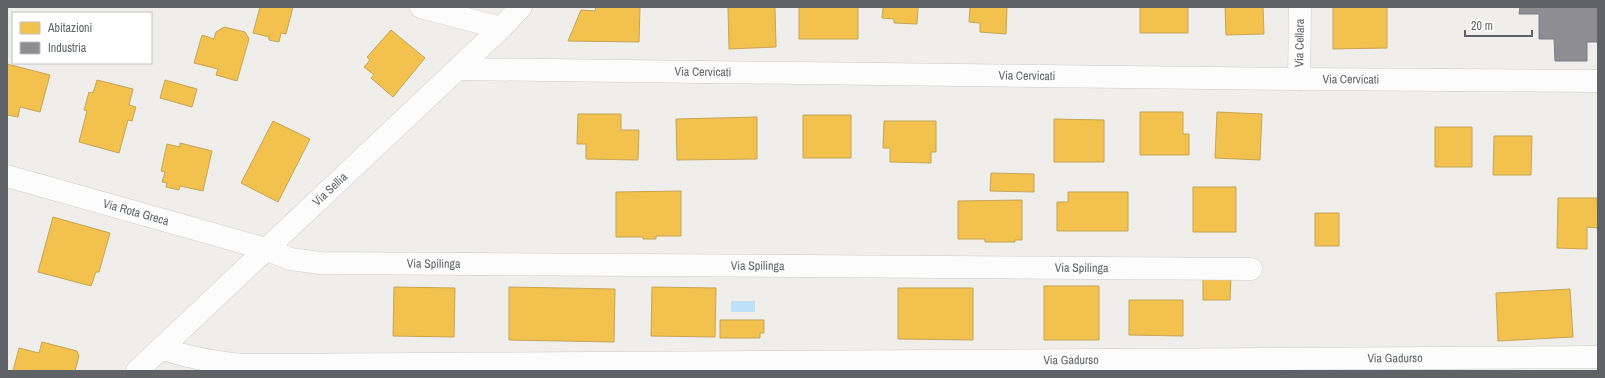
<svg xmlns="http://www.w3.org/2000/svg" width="1605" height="378" font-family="'Archivo Narrow',sans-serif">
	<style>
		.water { fill: #bfe0f9 }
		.homes { fill: #f2c14e; stroke: #c6a556 }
		.industry { fill: #8d8d92; stroke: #7f8085 }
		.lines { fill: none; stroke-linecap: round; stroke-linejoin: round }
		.minor-casing { stroke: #cbcccc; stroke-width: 23 }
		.minor { stroke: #fdfcfc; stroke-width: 22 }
		.labels { text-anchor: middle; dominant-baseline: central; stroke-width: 4; stroke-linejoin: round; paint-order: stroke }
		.street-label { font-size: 12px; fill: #5f6368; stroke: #fff }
	</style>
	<rect width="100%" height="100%" fill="#efeeea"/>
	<path class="water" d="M 731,301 L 755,301 L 755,312 L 731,312 Z"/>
	<path class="homes" d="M 260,7 L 293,7 L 286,34 L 281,33 L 279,42 L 269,40 L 269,37 L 253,33 Z
		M 596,7 L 640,7 L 639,42 L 568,41 L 581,10 L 595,11 Z
		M 728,7 L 775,7 L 776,47 L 729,49 Z
		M 799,7 L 858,7 L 858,39 L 799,39 Z
		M 883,7 L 918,7 L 917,24 L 894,23 L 894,19 L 882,18 Z
		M 970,7 L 1007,7 L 1006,34 L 980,32 L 980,23 L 969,22 Z
		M 1140,7 L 1188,7 L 1188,33 L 1140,33 Z
		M 1225,7 L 1263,7 L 1264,34 L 1226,35 Z
		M 1333,7 L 1387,7 L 1387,48 L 1333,49 Z
		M 224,27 L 245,32 L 249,39 L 237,81 L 216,75 L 218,69 L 194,63 L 202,35 L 214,39 L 216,32 Z
		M 391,30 L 425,58 L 393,97 L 371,78 L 374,75 L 364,67 L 370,60 L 367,57 Z
		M 7,64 L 50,75 L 40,112 L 20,107 L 18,117 L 7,115 Z
		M 97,80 L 133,89 L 129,105 L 136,107 L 132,121 L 128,120 L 119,153 L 79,142 L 87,111 L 84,110 L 89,92 L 93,93 Z
		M 165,80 L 197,89 L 192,107 L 160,98 Z
		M 1140,112 L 1183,112 L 1183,134 L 1189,134 L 1189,155 L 1140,155 Z
		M 1217,112 L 1262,114 L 1260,160 L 1215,158 Z
		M 578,114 L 621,114 L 621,130 L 639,130 L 638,160 L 586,159 L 586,144 L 577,144 Z
		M 803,115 L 851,115 L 851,158 L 803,158 Z
		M 757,117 L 757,159 L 677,160 L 676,119 Z
		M 1054,119 L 1104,120 L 1104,162 L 1054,162 Z
		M 273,121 L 310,139 L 278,202 L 241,183 Z
		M 884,121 L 936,121 L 936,152 L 931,152 L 931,163 L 890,162 L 890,148 L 883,148 Z
		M 1435,127 L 1472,127 L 1472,167 L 1435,167 Z
		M 1494,136 L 1532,136 L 1531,175 L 1493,175 Z
		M 180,143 L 212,151 L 203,191 L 180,186 L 179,190 L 166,187 L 167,183 L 162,182 L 165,172 L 161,171 L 167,144 L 180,147 Z
		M 991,173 L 1034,174 L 1034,192 L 990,191 Z
		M 1193,187 L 1236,187 L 1236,232 L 1193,232 Z
		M 681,191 L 681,236 L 656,236 L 656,239 L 643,239 L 643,237 L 616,237 L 616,192 Z
		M 1068,192 L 1128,192 L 1128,231 L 1057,231 L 1057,202 L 1068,202 Z
		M 1558,198 L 1597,198 L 1598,228 L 1587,227 L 1587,249 L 1557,248 Z
		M 1022,200 L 1022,240 L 1015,240 L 1015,242 L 985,242 L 985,239 L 958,239 L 958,201 Z
		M 1315,213 L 1339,213 L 1339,246 L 1315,246 Z
		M 53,217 L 110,233 L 99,272 L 96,272 L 91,286 L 38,272 Z
		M 1203,276 L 1231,277 L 1230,300 L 1203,300 Z
		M 1044,286 L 1099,286 L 1099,340 L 1044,340 Z
		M 394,287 L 455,288 L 454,337 L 393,336 Z
		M 509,287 L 615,289 L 614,342 L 509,340 Z
		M 652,287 L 716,288 L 715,337 L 651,336 Z
		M 898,288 L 973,288 L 973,340 L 898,339 Z
		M 1570,289 L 1573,337 L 1498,341 L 1496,293 Z
		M 1129,300 L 1183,300 L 1183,336 L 1129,335 Z
		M 720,320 L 764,320 L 764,333 L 760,333 L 760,338 L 720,338 Z
		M 42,342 L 77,351 L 79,356 L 75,371 L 13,371 L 19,348 L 39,353 Z"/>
	<path class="industry" d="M 1520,7 L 1598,7 L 1598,42 L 1587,42 L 1587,61 L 1555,61 L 1554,39 L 1539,39 L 1539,14 L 1519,14 Z"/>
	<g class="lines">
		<defs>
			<g id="minor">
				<path d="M 421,7 L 501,28"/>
				<path id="s1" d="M 457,69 L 1299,79 L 1598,81"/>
				<path id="s2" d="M 1299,79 L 1300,7"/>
				<path id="s3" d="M 7,176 L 266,249 L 290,259 L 321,263 L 1251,269"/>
				<path id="s4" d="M 161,348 C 189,358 213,362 242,365 L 1598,357"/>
				<path id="s5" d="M 137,371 L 501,28 L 521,7"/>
			</g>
		</defs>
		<use href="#minor" class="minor-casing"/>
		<use href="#minor" class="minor"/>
	</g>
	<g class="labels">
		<g class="street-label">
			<text stroke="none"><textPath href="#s2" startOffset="36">Via Cellara</textPath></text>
			<text stroke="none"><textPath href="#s1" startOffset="246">Via Cervicati</textPath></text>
			<text stroke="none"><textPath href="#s1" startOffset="570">Via Cervicati</textPath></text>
			<text stroke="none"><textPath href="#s1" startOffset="894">Via Cervicati</textPath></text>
			<text stroke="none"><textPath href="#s5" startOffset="265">Via Sellia</textPath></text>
			<text stroke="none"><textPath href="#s3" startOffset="134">Via Rota Greca</textPath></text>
			<text stroke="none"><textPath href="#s3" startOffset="439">Via Spilinga</textPath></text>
			<text stroke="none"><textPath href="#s3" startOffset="763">Via Spilinga</textPath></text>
			<text stroke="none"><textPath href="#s3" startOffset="1087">Via Spilinga</textPath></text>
			<text stroke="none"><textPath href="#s4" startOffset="1236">Via Gadurso</textPath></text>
			<text stroke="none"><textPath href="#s4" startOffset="912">Via Gadurso</textPath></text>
		</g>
	</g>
	<rect width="1605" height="378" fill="none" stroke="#5f6368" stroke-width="16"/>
	<rect x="12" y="12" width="140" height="52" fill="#ffffff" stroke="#bfc1c3"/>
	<rect x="20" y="22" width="20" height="12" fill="#f2c14e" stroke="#bfc1c3"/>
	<text x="48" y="32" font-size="12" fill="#5f6368">Abitazioni</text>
	<rect x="20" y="42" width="20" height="12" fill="#8d8d92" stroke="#bfc1c3"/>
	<text x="48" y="52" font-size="12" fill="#5f6368">Industria</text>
	<path d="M1465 30v6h67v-6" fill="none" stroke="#5f6368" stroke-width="2"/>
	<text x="1471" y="30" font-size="12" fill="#5f6368" stroke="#ffffff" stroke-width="3" paint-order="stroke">20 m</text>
</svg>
